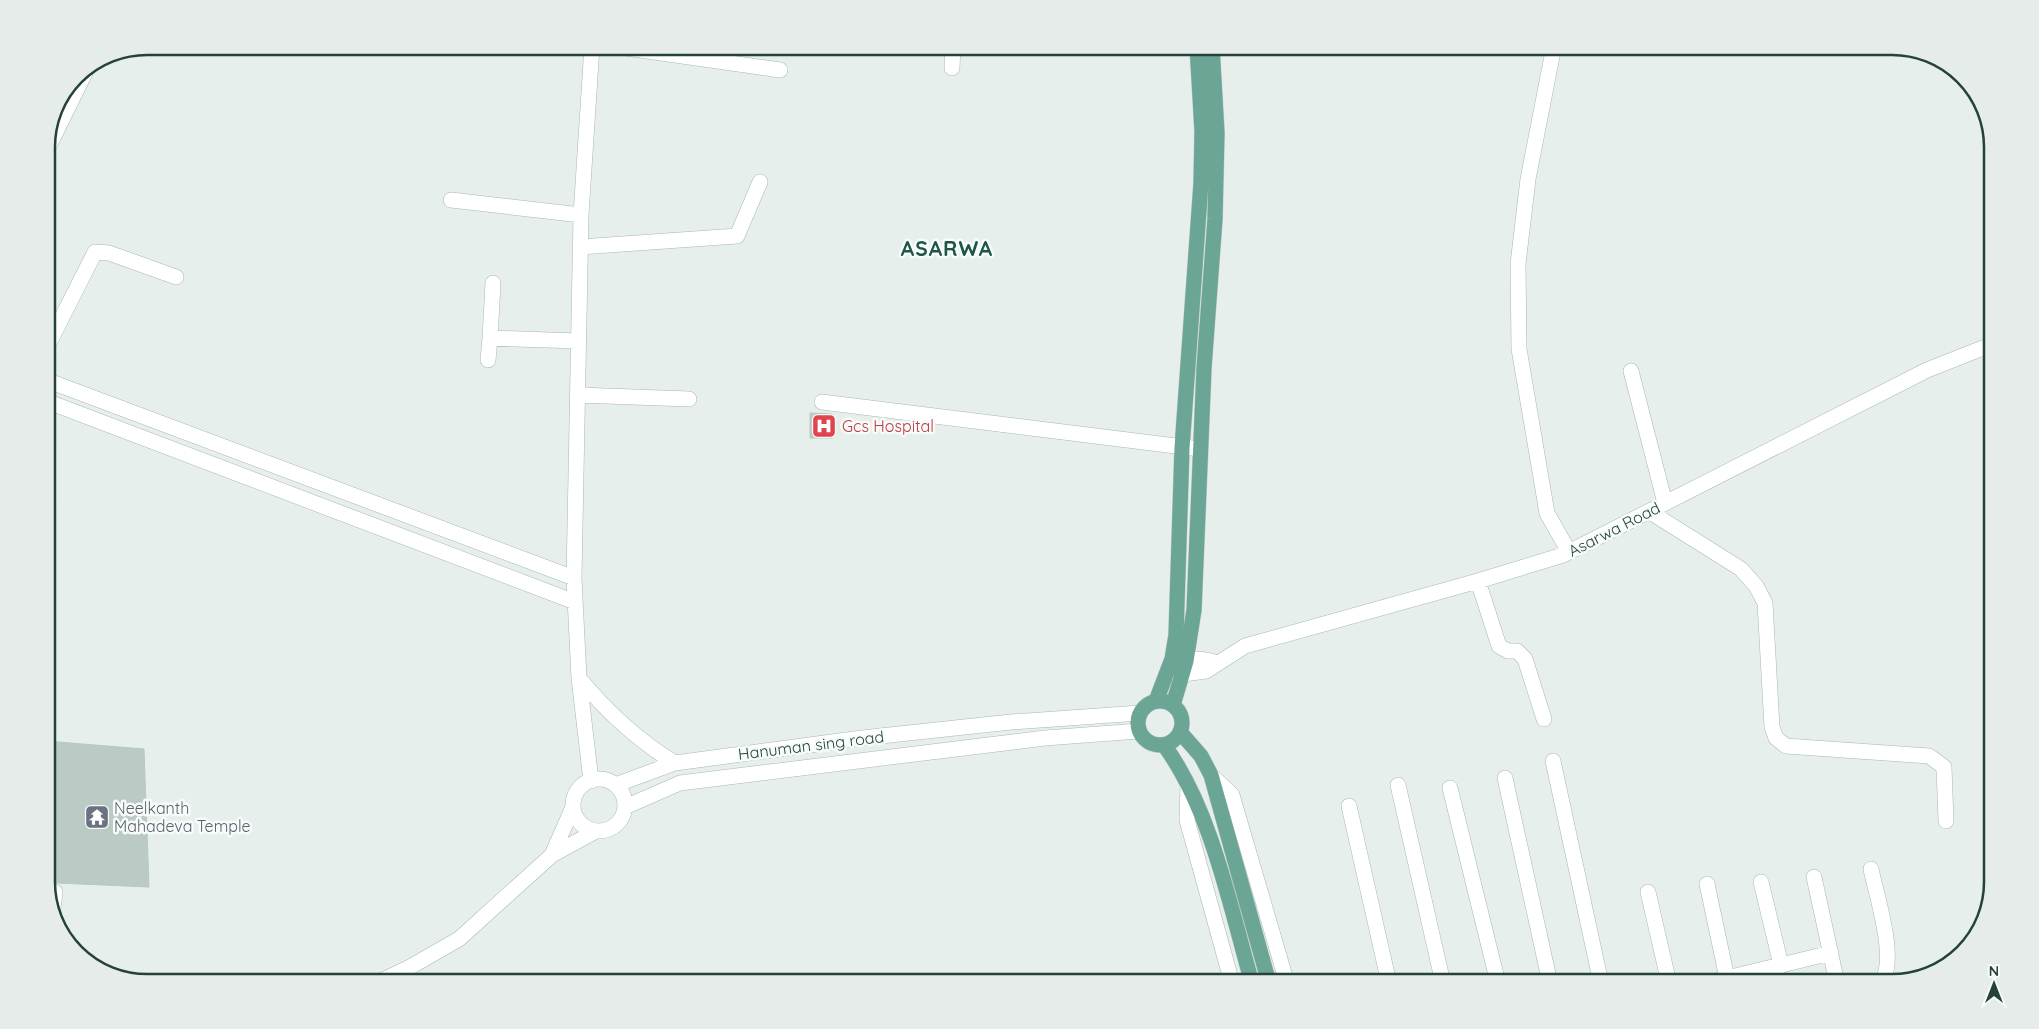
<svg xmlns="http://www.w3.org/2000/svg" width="2039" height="1029" font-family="Quicksand,sans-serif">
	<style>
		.building { fill: #bbcac4; stroke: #b8c9c2 }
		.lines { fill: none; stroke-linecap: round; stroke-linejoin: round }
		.minor-casing { stroke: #a8b8b2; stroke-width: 16 }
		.major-casing { stroke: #c2cac8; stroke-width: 16 }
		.minor { stroke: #fff; stroke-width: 15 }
		.major { stroke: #6aa596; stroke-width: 15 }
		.labels { text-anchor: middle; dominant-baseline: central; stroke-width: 5; stroke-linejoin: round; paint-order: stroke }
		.health-label { font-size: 16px; fill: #be3a42; stroke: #f7fbf9; text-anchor: start }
		.street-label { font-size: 16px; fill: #24423a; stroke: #f7fbf9 }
		.worship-label { font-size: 16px; fill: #5b616d; stroke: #f7fbf9; text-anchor: start }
		.district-label { font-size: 21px; font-weight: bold; letter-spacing: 1px; fill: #1f5548; stroke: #f7fbf9 }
		.rim { fill: none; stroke: #24423a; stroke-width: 2.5 }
	</style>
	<rect width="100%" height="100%" fill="#e6efeb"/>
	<path class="building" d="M 810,413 L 832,414 L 832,438 L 810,438 Z
		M 46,741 L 144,749 L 149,887 L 56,883 L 46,884 Z"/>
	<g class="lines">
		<defs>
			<path id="minor" d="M 612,46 L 780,70
				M 1554,46 L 1528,179 L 1518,264 L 1519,349 L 1547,513 L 1569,552
				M 952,68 L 953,46
				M 46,152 L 88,67
				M 451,200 L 581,215
				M 580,247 L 737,236 L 760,182
				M 493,283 L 490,338 L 577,341
				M 46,349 L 95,252 L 109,253 L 176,277
				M 488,360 L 490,338
				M 1631,371 L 1665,503
				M 46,380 L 574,578
				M 578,395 L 689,399
				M 46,401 L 575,602
				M 822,402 L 1200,449
				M 1650,512 L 1741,569 L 1756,586 L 1765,603 L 1772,727 L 1776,738 L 1786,746 L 1929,756 L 1944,767 L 1946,821
				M 1478,581 L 1499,646 L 1508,651 L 1517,651 L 1525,659 L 1544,719
				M 1174,659 C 1191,661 1200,656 1217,663
				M 1171,673 L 1183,674 L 1206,671 L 1245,646 L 1478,581 L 1563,555 L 1927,370 L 1993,344
				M 579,678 C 607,712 637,740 675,763
				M 1553,761 L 1601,983
				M 1211,775 L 1232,795 L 1287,983
				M 1505,778 L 1550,983
				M573 805a26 26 0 1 1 52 0a26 26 0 1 1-52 0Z
				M 591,781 L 579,678 L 574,578 L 581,215 L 592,46
				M 1188,784 L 1187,820 L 1232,983
				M 615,785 L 675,763 L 862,738 L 1011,722 L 1140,713
				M 1398,785 L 1443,983
				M 1450,788 L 1498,983
				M 1349,806 L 1389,983
				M 625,807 L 680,783 L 1045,738 L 1139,731
				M 552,855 L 596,831
				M 1871,869 C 1876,894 1899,964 1880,983
				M 1814,877 L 1837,983
				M 1761,882 L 1781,965
				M 1707,884 L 1728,983
				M 1648,892 L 1669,983
				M 53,908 L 55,892
				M 1775,966 L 1779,983
				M 377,983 L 410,967 L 459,939 L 552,855 L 573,807
				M 1706,983 L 1831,953"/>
			<path id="major" d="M1138 723a22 22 0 1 1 44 0a22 22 0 1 1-44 0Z
				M 1156,701 L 1172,659 L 1176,635 L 1182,448 L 1201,183 L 1202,131 L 1197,46
				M 1173,705 L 1186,661 L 1194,610 L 1204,368 L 1215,219 L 1217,133 L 1212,46
				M 1180,732 L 1201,756 L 1211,775 L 1269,983
				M 1164,745 C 1211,809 1230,906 1252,983"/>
		</defs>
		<use href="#minor" class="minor-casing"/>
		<use href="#major" class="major-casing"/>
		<use href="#minor" class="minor"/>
		<use href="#major" class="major"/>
	</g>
	<defs>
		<symbol id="hospital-square" viewBox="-11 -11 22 22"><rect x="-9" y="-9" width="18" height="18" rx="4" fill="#e0444e" stroke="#f7fbf9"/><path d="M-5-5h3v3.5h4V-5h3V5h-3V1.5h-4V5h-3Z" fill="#fff"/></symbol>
		<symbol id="temple-square" viewBox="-11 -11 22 22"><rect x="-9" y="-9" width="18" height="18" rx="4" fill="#6b7280" stroke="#f7fbf9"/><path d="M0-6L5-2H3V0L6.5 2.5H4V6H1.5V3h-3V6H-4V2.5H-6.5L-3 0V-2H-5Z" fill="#fff"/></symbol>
	</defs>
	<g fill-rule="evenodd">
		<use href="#hospital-square" x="810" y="412" width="28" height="28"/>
		<use href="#temple-square" x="83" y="803" width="28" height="28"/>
	</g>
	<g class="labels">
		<g class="health-label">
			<text x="842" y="426">Gcs Hospital</text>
		</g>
		<g class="street-label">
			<text transform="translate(1614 529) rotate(-27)">Asarwa Road</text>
			<text transform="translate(811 745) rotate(-7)">Hanuman sing road</text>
		</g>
		<g class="worship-label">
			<text x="114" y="808">Neelkanth<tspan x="114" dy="18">Mahadeva Temple</tspan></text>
		</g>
		<g class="district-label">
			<text x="947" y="248">ASARWA</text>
		</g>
	</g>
	<path d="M0 0H2039V1029H0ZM147 55H1892A92 92 0 0 1 1984 147V882A92 92 0 0 1 1892 974H147A92 92 0 0 1 55 882V147A92 92 0 0 1 147 55Z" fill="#e6ecea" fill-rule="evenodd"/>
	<path class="rim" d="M147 55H1892A92 92 0 0 1 1984 147V882A92 92 0 0 1 1892 974H147A92 92 0 0 1 55 882V147A92 92 0 0 1 147 55Z"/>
	<g transform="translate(1994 984)" stroke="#f7fbf9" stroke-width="4" paint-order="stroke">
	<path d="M0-4L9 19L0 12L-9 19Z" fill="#24423a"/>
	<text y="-8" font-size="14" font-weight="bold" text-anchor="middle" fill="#24423a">N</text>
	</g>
</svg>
